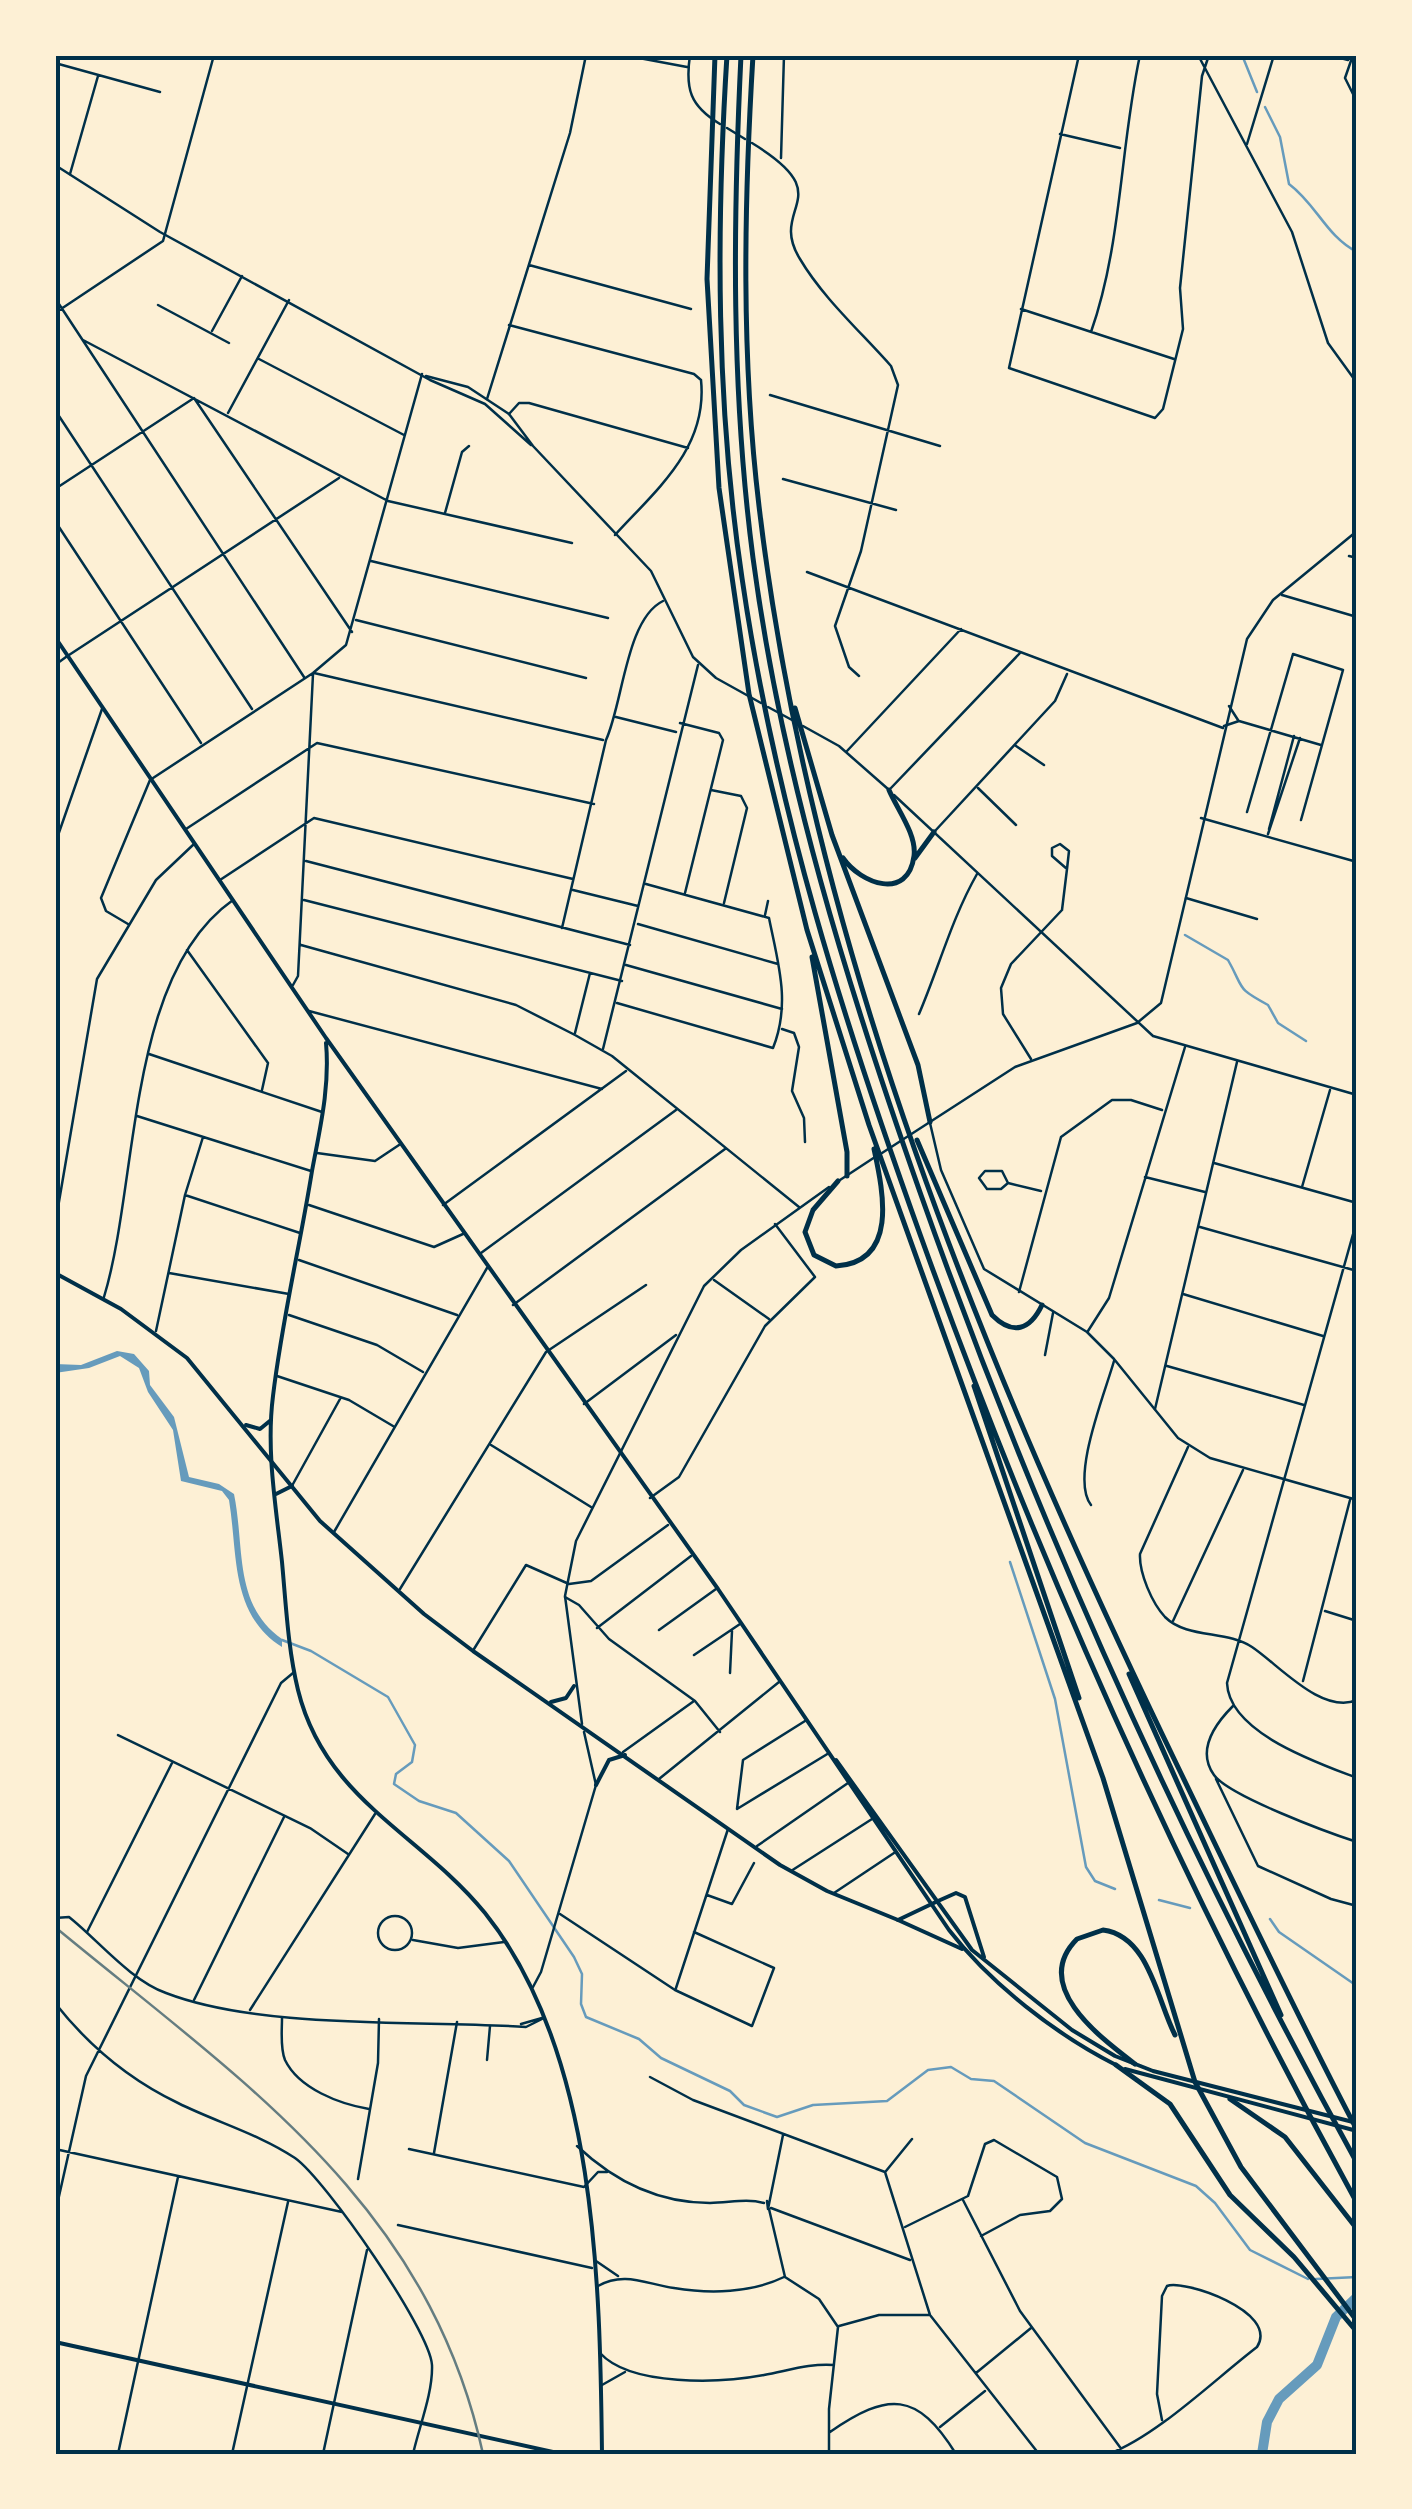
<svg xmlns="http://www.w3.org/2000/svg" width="1412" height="2509" font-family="'Archivo Narrow',sans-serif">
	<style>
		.water { fill: #669bbc }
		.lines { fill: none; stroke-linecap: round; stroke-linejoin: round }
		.stream { stroke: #669bbc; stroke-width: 2.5 }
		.river { stroke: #669bbc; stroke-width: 10 }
		.minor { stroke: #003049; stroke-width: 2.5 }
		.tertiary { stroke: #003049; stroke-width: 2.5 }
		.secondary { stroke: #003049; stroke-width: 4 }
		.primary { stroke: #003049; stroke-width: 4 }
		.motorway { stroke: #003049; stroke-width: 5 }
		.rail { stroke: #657d81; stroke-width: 2.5 }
		.neatline { fill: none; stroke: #003049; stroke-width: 4 }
	</style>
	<rect width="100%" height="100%" fill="#fdf0d5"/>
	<path class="water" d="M 117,1351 L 134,1354 L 149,1371 L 150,1385 L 174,1417 L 189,1477 L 219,1484 L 234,1494 C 245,1547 233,1605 282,1639 L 282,1647 C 230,1614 238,1555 229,1500 L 222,1491 L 181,1481 L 173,1430 L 148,1392 L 139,1368 L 120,1356 L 89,1368 L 55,1373 L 55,1364 L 81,1365 Z"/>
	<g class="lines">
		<path class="stream" d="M 1242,55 L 1257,92
			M 1265,107 L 1280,137 L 1289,184 C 1317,205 1326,236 1357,252
			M 1185,935 L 1228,960 C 1245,990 1235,987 1268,1005 L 1278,1023 L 1306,1041
			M 1010,1562 L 1055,1699 L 1086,1867 L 1095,1881 L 1115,1889
			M 282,1640 L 311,1651 L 388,1697 L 415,1745 L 412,1762 L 396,1774 L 394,1784 L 419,1801 L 456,1813 L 509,1861 L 574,1957 L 582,1974 L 581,2004 L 586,2017 L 639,2039 L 661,2058 L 730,2091 L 744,2105 L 777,2117 L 813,2105 L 887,2101 L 928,2070 L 951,2067 L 971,2079 L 994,2081 L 1085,2143 L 1196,2186 L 1215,2203 L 1250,2250 L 1308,2279
			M 1159,1900 L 1190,1908
			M 1270,1919 L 1279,1932 L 1357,1986
			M 1316,2279 L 1357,2277"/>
		<path class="river" d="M 1262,2454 L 1267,2422 L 1279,2399 L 1317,2365 L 1336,2317 L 1357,2297"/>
		<path class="minor" d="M 623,55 L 687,67
			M 690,55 C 685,89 690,106 720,124
			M 1079,55 L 1009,368 L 1155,418 L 1163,409 L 1183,329 L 1180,288 L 1202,76 L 1209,55
			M 1198,55 L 1292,232 L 1328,343 L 1357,383
			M 1329,55 L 1348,60
			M 1353,55 L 1345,78 L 1357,102
			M 55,63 L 160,92
			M 727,128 L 745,139
			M 1060,134 L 1120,148
			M 752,143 C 842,198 767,206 800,259 C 823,298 861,332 891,366 L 898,385 L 861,551 L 835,626 L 849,667 L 859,676
			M 1247,144 L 1274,55
			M 781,158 L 784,55
			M 70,174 L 98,76
			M 529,265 L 691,309
			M 55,298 L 304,677
			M 158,305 L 229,343
			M 1021,309 L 1174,359
			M 55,313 L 163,241 L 214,55
			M 509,325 L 694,374 L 701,380 C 708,448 657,489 615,535
			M 212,331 L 242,276
			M 1091,332 C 1122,244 1120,147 1140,55
			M 83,340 L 388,501 L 572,543
			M 259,359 L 404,435
			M 770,395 L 940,446
			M 487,399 L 570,133 L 586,55
			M 55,410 L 252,709
			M 228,413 L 289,300
			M 509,414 L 519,403 L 529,403 L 688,448
			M 783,479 L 896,510
			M 55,489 L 194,398 L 352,632
			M 445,513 L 462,452 L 469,446
			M 55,521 L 201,743
			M 1349,556 L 1357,558
			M 371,561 L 608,618
			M 807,572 L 1223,728
			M 1282,595 L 1357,617
			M 356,620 L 586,678
			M 69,655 L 339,478
			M 314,673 L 603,740
			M 1229,706 L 1238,720
			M 616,717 L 676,732
			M 680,723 L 719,733 L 723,740 L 685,893
			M 1224,726 L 1239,721 L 1321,745
			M 1016,746 L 1044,765
			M 847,751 L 961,629
			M 891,788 L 1020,653
			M 978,788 L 1016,825
			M 711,790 L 741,796 L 747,808 L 724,903
			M 1247,812 L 1293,654 L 1343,670 L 1301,820
			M 1201,818 L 1357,862
			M 186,829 L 317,743 L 594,804
			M 1269,829 L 1294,736
			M 935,831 L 1055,701 L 1067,674
			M 1268,834 L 1300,738
			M 55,844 L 102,709
			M 1060,844 L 1069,851 L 1067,869 L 1052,856 L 1052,848 Z
			M 306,861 L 630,945
			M 220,880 L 314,818 L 573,879
			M 573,890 L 638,906
			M 1186,898 L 1257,919
			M 304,900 L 622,981
			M 765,915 L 768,901
			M 128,924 L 106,911 L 101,898 L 150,780 L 313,673 L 346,645 L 422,374
			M 638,924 L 778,964
			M 562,928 L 606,740 C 623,703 626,619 663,601
			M 301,945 L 516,1005 L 575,1035 L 612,1056 L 799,1207
			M 187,950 L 268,1063 L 262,1090
			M 626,965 L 782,1009
			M 293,985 L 298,976 L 313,674
			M 617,1003 L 773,1048 C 791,1003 778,963 769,918 L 646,884
			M 309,1011 L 602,1089
			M 919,1014 C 939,967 952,918 977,874
			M 782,1029 L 794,1033 L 799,1047 L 792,1091 L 804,1118 L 805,1142
			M 575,1033 L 590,973
			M 603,1049 L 698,665
			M 149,1054 L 322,1112
			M 1031,1059 L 1003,1014 L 1001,988 L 1011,964 L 1062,910 L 1067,869
			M 137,1116 L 311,1171
			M 317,1153 L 375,1161 L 399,1145
			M 1214,1163 L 1357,1203
			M 1145,1177 L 1205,1192
			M 1008,1183 L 1002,1171 L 985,1171 L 979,1178 L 987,1189 L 1001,1189 L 1008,1183 L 1041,1191
			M 1302,1187 L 1330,1090
			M 185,1195 L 300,1233
			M 309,1205 L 434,1247 L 463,1234
			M 443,1205 L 626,1071
			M 1357,1220 L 1227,1683 C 1229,1733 1318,1763 1357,1778
			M 55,1225 L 97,979 L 156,880 L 194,844
			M 1200,1227 L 1357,1271
			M 481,1253 L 676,1110
			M 299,1260 L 457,1315
			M 169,1273 L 289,1294
			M 714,1280 L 769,1319
			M 1019,1292 L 1061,1137 L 1112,1100 L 1131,1100 L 1162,1110
			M 1183,1294 L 1323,1336
			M 104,1297 C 139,1182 126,975 233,900
			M 513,1305 L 725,1149
			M 289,1315 L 377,1345 L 423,1372
			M 156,1331 L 185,1195 L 203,1137
			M 1088,1331 L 1109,1298 L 1185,1047
			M 1045,1355 L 1053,1313
			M 1167,1366 L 1304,1405
			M 277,1376 L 349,1400 L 393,1426
			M 584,1404 L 676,1335
			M 1155,1409 L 1237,1062
			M 491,1445 L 591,1507
			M 1188,1447 L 1140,1554 C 1139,1573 1152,1603 1165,1617 C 1187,1639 1227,1630 1252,1647 C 1279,1665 1322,1715 1357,1700
			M 293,1484 L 340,1399
			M 650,1498 L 679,1477 L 765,1326 L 815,1277 L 775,1224
			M 1091,1505 C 1070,1478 1105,1393 1114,1361
			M 334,1532 L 487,1268
			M 400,1589 L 546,1352 L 646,1285
			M 565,1597 L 579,1605 L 609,1639 L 695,1701 L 720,1732
			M 1325,1611 L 1357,1621
			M 1173,1621 L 1243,1470
			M 597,1628 L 691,1556
			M 659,1630 L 716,1589
			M 474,1649 L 526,1565 L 569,1584 L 591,1581 L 668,1525
			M 694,1655 L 740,1624
			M 730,1673 L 732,1631
			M 1303,1681 L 1350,1500
			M 1233,1706 C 1215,1724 1196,1750 1214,1775 C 1229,1796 1329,1833 1357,1842
			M 805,1721 L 743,1760 L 737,1809 L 829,1753
			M 118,1735 L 310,1828 L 348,1854
			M 623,1752 L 694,1701
			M 659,1779 L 779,1682
			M 1216,1779 L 1258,1866 L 1331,1899 L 1357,1906
			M 757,1846 L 848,1783
			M 791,1871 L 872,1819
			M 834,1893 L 894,1853
			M 707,1895 L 732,1904 L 754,1863
			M 560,1914 L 675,1990 L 752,2026 L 774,1968 L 694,1932
			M378 1933a17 17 0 1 1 34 0a17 17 0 1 1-34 0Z
			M 87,1932 L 172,1763
			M 413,1940 L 458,1948 L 504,1942
			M 676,1988 L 728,1829
			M 194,2000 L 284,1817
			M 55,2003 C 88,2045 130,2080 178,2103 C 216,2122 259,2134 295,2158 C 325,2179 430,2330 432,2365 C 433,2393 419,2427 413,2454
			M 250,2010 L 375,1814
			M 282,2018 C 282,2031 280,2048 285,2060 C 299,2089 340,2104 369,2109
			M 487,2060 L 490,2026
			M 650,2077 L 693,2100 L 885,2172 L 930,2315 L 1039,2454
			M 577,2146 C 614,2181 658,2203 710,2203 C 729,2203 746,2198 764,2203
			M 55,2149 L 342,2212
			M 409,2149 L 584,2187 L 598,2172 L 607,2172
			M 434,2153 L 457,2022
			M 886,2171 L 912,2139
			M 358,2179 L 378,2063 L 379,2019
			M 963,2200 L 1020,2311 L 1125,2454
			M 767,2201 L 768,2209 L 783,2135
			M 771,2208 L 910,2260
			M 769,2209 L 785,2277 L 819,2299 L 838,2327 L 829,2409 L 829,2454
			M 55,2214 L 86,2076 L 281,1683 L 293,1673
			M 398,2225 L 592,2268
			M 905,2227 L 968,2196 L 985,2144 L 994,2140 L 1057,2177 L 1062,2199 L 1050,2211 L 1020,2215 L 981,2236
			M 596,2261 L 618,2276
			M 598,2286 C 624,2271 646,2284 674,2288 C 710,2294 751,2293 784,2277
			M 839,2326 L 879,2315 L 929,2315
			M 600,2353 C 631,2387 721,2383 764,2375 C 787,2371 810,2363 834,2365
			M 976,2373 L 1031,2328
			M 602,2385 L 625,2372
			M 940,2427 L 985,2391
			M 830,2432 C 888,2392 917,2391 956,2454
			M 118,2454 L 178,2177
			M 232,2454 L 288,2202
			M 323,2454 L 367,2250
			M 1109,2454 C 1158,2435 1214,2380 1257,2347 C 1280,2311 1182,2279 1167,2286 L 1162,2296 L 1157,2394 L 1162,2420"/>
		<path class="tertiary" d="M 55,165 L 160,232 L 430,380 L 485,404 L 531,445
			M 426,376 L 468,387 L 509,414 L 533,446 L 651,571 L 693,657 L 716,678 L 761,703
			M 55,665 L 66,657
			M 768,707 L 792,720
			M 803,726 L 839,746 L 888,789
			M 894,795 L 1153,1036 L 1357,1095
			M 930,1123 L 941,1170 L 984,1269 L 1087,1332 L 1114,1359 L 1178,1438 L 1210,1458 L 1357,1500
			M 882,1153 L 1015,1067 L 1137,1023 L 1161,1003 L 1247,639 L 1273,600 L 1357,531
			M 840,1180 L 875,1157
			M 582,1724 L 565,1596 L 576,1541 L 704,1286 L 741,1250 L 829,1187
			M 55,1918 L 69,1917 C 98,1940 130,1980 166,1993 C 262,2030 420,2020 526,2027 L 542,2019
			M 533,1987 L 541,1972 L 596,1785 L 584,1732
			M 521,2024 L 542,2018"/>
		<path class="secondary" d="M 55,1273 L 121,1309 L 187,1358 L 320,1521 L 424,1614 L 473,1651 L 780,1865 L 827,1891 L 898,1920 L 938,1901
			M 551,1702 L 566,1698 L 574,1686
			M 596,1785 L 609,1760 L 625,1755
			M 55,2342 L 562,2454"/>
		<path class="primary" d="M 55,637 L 326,1038 L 718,1589 L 949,1930 C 991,1984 1055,2034 1116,2065
			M 326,1043 C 330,1087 320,1128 312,1171 C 300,1246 282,1320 273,1396 C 266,1451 276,1507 282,1562 C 286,1605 288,1649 298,1690 C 325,1800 420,1833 485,1913 C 597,2053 600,2283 602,2454
			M 246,1425 L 260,1429 L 271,1420
			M 276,1494 L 292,1486
			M 836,1760 L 972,1950 L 1072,2030 L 1115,2056 L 1153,2071 L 1357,2123
			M 938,1901 L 956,1893 L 965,1897 L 984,1957
			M 898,1920 L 962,1949
			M 1125,2069 L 1357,2131"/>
		<path class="motorway" d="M 715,55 L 707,279 L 719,488 L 749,694 L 807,930 L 869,1125 L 1103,1778 L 1195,2082 L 1241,2167 L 1357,2321
			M 727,55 C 716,230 716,404 742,578 C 775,805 844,1023 921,1237 C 1041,1571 1187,1893 1357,2203
			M 741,55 C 733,223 731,390 753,558 C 782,776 848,988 921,1195 C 1039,1529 1186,1852 1357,2163
			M 753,55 C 744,205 741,356 759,506 C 811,947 985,1368 1177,1765 C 1236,1887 1294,2010 1357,2130
			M 795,708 L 832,835 L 918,1065 L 930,1122
			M 843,858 C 861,884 908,901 914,856 C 917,835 897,809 889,790
			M 915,858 L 934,832
			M 812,957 L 847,1152 L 847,1176
			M 917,1140 L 992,1315 C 1013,1336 1030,1330 1042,1305
			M 838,1181 L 813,1210 L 805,1232 L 814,1255 L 836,1266 C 899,1262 883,1191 874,1149
			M 974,1386 L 1079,1698
			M 1129,1674 L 1281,2015
			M 1135,2064 C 1101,2038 1030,1986 1077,1939 L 1103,1930 C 1149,1936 1157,2000 1175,2035
			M 1116,2065 L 1170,2104 L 1230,2195 L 1294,2257 L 1357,2332
			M 1230,2099 L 1285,2137 L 1357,2229"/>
		<path class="rail" d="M 55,1927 C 241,2081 428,2202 483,2454"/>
	</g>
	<rect width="1412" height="2509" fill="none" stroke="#fdf0d5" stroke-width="115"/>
	<rect x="58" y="58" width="1296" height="2394" class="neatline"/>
</svg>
